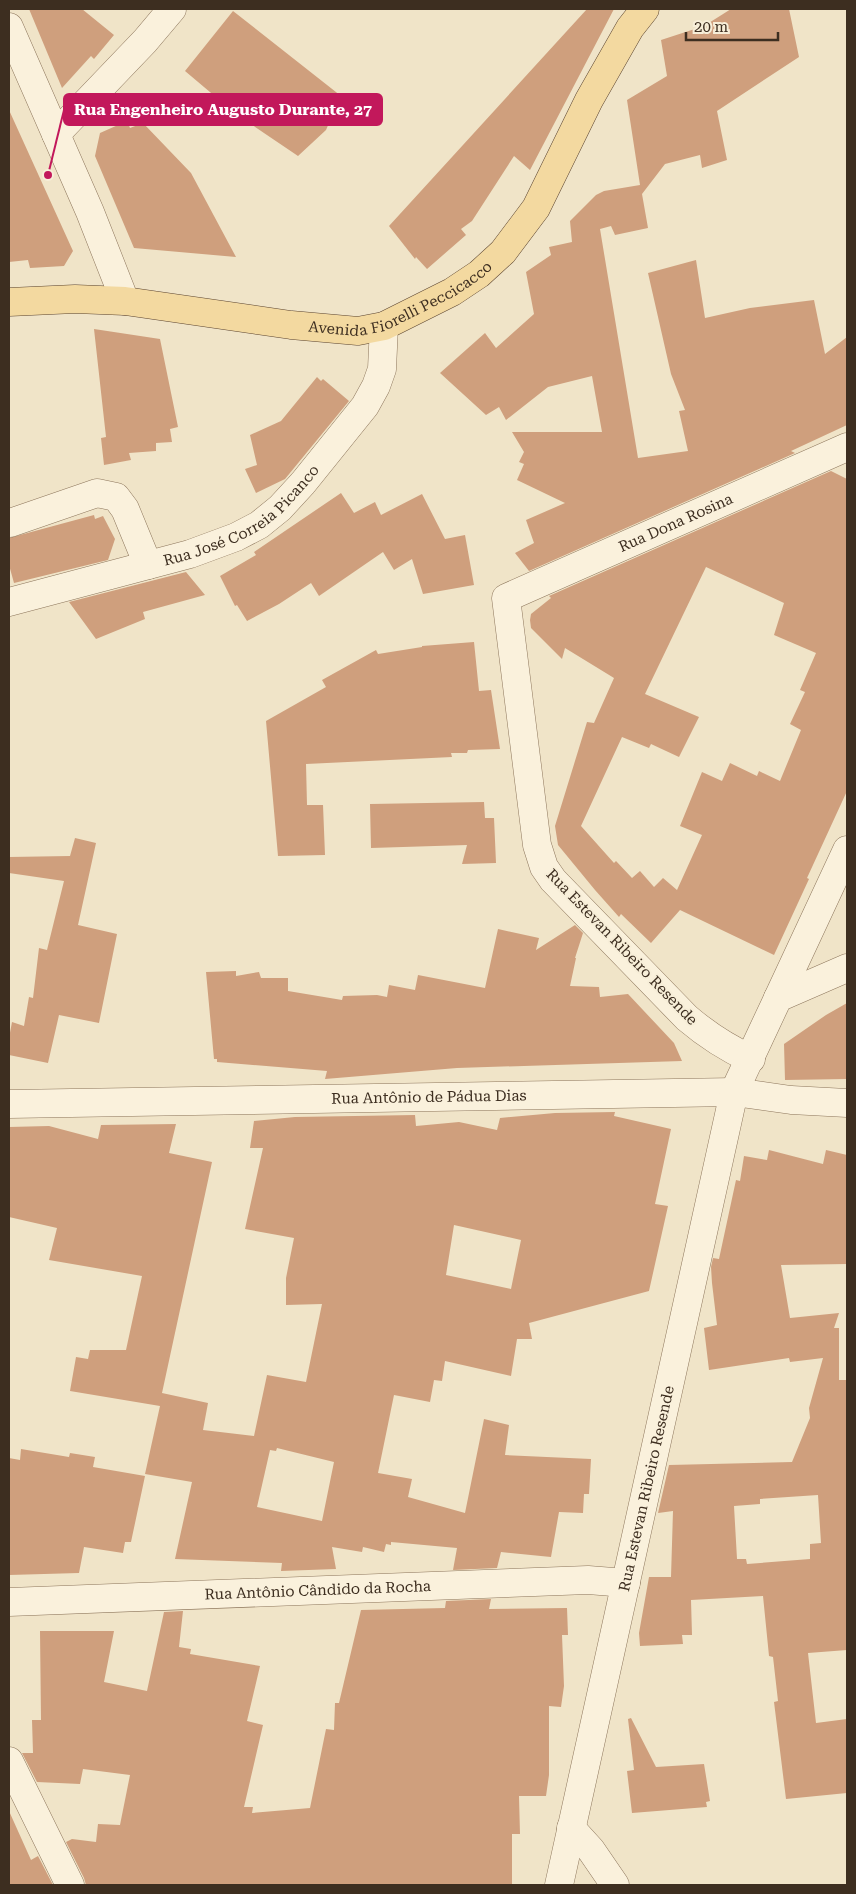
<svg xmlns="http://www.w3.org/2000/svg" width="856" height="1894" font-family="'Roboto Serif',serif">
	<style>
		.building { fill: #cf9f7d; fill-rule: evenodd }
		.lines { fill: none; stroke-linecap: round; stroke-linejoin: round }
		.minor-casing { stroke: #8d765c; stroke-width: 29 }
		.major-casing { stroke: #5b4430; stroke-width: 29 }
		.minor { stroke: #faf1dc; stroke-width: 28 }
		.major { stroke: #f3d9a0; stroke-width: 28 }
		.labels { text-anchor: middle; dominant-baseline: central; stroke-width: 4; stroke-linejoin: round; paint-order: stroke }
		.street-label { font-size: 15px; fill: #3d2e20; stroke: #f7eed8 }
		.leader { fill: none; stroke: #c2185b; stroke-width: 2 }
		.callout-dot { fill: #c2185b; stroke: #f7eed8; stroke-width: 2 }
		.callout { fill: #c2185b; stroke: #c2185b; stroke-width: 2 }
		.callout-label { font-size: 16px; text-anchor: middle; font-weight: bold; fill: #fff }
	</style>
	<rect width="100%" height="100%" fill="#f0e4c8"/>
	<path class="building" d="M 29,9 L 82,9 L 114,35 L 94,59 L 91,56 L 62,88 Z
		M 587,9 L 614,9 L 530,170 L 514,156 L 472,221 L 461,229 L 466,235 L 427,269 L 416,257 L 415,259 L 389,226 Z
		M 731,9 L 789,9 L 799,57 L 717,111 L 727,160 L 702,168 L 700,155 L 665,164 L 642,194 L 648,228 L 615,235 L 611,226 L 600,229 L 638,458 L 688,451 L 679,411 L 685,410 L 671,374 L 648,273 L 696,260 L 705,318 L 750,308 L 814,300 L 825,354 L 847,337 L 847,425 L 791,451 L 795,453 L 529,571 L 515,553 L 534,543 L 526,520 L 565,503 L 517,480 L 524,464 L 519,462 L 524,452 L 512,432 L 602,432 L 592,376 L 548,387 L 506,420 L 499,407 L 486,415 L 440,373 L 485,333 L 496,348 L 534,314 L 526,272 L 551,255 L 549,247 L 572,242 L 570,221 L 596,195 L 604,191 L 640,185 L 627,100 L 667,76 L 661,40 L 704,26 Z
		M 233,11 L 341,96 L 326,130 L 298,156 L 236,114 L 185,71 Z
		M 9,110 L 73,251 L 64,266 L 30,268 L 28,260 L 9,262 Z
		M 127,121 L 130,128 L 143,123 L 191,173 L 236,257 L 134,248 L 95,156 L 100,133 Z
		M 94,329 L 160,339 L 178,427 L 170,429 L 172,442 L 156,443 L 156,451 L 129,453 L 131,460 L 104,465 L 101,438 L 106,437 Z
		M 317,377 L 321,381 L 323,379 L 349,401 L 285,479 L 256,493 L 245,469 L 257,465 L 250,435 L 281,421 Z
		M 831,471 L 847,479 L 847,791 L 807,878 L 809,879 L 774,955 L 680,910 L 651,943 L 621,914 L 619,917 L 595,890 L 558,845 L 555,826 L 587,722 L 594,723 L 614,678 L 565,648 L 562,659 L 531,628 L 530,620 L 531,614 L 551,598 L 549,596 ZM 706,567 L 784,603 L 774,635 L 816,653 L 800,690 L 805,692 L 790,724 L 801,730 L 780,781 L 759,771 L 757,776 L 730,763 L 722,781 L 702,772 L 680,826 L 702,835 L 677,890 L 663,878 L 654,887 L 640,871 L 632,878 L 616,861 L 614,863 L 581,826 L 622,737 L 649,748 L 651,744 L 679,757 L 699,717 L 645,694 Z
		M 341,493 L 354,513 L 375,502 L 381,515 L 422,494 L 445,539 L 465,535 L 474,585 L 423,594 L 412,559 L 394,570 L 383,552 L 319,596 L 311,583 L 279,604 L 247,621 L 237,605 L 235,606 L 220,576 L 256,555 L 254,552 Z
		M 94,515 L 95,519 L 103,516 L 115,539 L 108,560 L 14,583 L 9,565 L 9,538 Z
		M 186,572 L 205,595 L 143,612 L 145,619 L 96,639 L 69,602 Z
		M 474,642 L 479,691 L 491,690 L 500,749 L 468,750 L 467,753 L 451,753 L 452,757 L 306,764 L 307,805 L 323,805 L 325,855 L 278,856 L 266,721 L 326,687 L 322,680 L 376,650 L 378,654 L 422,647 L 422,646 Z
		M 484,802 L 485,818 L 494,818 L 496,863 L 462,864 L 467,845 L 371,848 L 370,804 Z
		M 75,838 L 96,843 L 78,925 L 117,934 L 99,1023 L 59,1015 L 48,1063 L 9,1055 L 9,1038 L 12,1022 L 24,1026 L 29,997 L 33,998 L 39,948 L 47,950 L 64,881 L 9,873 L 9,857 L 70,856 Z
		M 575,925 L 583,933 L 575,958 L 576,958 L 570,986 L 599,987 L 600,997 L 628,994 L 674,1043 L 682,1061 L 457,1068 L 325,1079 L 327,1071 L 217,1062 L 217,1059 L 214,1059 L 206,972 L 236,971 L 236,976 L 259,972 L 261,978 L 288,978 L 288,991 L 342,1000 L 343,996 L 377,995 L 387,997 L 389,985 L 415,990 L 418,975 L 485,988 L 498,929 L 539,938 L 536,950 Z
		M 847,1003 L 847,1079 L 785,1080 L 784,1044 L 826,1015 Z
		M 615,1112 L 614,1116 L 671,1129 L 655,1204 L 668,1206 L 649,1291 L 529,1323 L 532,1339 L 517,1339 L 511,1376 L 445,1361 L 442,1381 L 434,1380 L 430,1402 L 394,1395 L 378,1473 L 412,1479 L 408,1497 L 465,1513 L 484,1419 L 509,1425 L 505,1455 L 591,1459 L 589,1494 L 584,1494 L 583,1513 L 559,1512 L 551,1557 L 501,1552 L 497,1568 L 453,1570 L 457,1548 L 391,1542 L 391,1545 L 386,1544 L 384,1552 L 363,1547 L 362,1552 L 332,1547 L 336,1569 L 281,1571 L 282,1563 L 175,1559 L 192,1482 L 145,1474 L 160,1406 L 70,1391 L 76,1357 L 88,1359 L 90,1350 L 126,1350 L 142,1276 L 49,1260 L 57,1228 L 9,1217 L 9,1127 L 49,1126 L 98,1139 L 101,1125 L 176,1124 L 169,1153 L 212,1162 L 162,1393 L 208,1403 L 203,1430 L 254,1436 L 267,1375 L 306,1382 L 322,1304 L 286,1305 L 286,1278 L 294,1238 L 245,1229 L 263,1148 L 250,1148 L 254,1121 L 295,1117 L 415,1115 L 416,1126 L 459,1122 L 497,1130 L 500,1118 L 555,1113 ZM 454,1225 L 521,1240 L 511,1289 L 446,1275 ZM 277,1448 L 334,1462 L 322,1521 L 257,1507 L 270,1450 L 276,1451 Z
		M 769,1150 L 823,1164 L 826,1150 L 847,1155 L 847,1264 L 781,1265 L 790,1318 L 839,1313 L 834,1328 L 839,1328 L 839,1380 L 847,1380 L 847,1650 L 808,1653 L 816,1723 L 847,1719 L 847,1793 L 786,1799 L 774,1702 L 778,1701 L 773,1657 L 769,1656 L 763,1596 L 691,1600 L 692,1635 L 682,1635 L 683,1644 L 640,1646 L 639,1633 L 649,1577 L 671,1577 L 673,1511 L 658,1513 L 669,1465 L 792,1462 L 810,1418 L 809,1408 L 823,1358 L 790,1362 L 789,1358 L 709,1370 L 704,1328 L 717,1325 L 712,1283 L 711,1267 L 713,1258 L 719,1259 L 736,1180 L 740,1181 L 744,1156 L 767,1160 ZM 818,1495 L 821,1543 L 810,1544 L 810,1559 L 747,1564 L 746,1559 L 737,1559 L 734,1506 L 760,1504 L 760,1499 Z
		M 21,1449 L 69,1457 L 70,1453 L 95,1457 L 93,1467 L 145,1476 L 131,1542 L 125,1542 L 123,1553 L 84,1547 L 79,1573 L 9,1575 L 9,1458 L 20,1460 Z
		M 491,1599 L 489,1609 L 567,1608 L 568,1635 L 562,1635 L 564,1686 L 561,1707 L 549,1706 L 549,1775 L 546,1796 L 519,1796 L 520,1834 L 512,1834 L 512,1885 L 86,1885 L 84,1878 L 66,1842 L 72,1839 L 96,1842 L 98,1824 L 120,1825 L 130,1775 L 83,1769 L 80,1784 L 37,1782 L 22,1753 L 33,1753 L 32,1720 L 41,1720 L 40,1631 L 114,1631 L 104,1682 L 147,1691 L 164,1612 L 183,1611 L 179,1647 L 191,1649 L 190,1654 L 260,1666 L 247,1721 L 263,1725 L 244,1807 L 253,1807 L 252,1813 L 310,1808 L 326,1729 L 334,1730 L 335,1703 L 339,1703 L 361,1610 L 445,1608 L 446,1601 Z
		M 631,1718 L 656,1767 L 704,1764 L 710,1801 L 706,1802 L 707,1807 L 632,1813 L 627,1771 L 634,1770 L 628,1719 Z
		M 9,1811 L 31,1860 L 38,1856 L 53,1885 L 9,1885 Z"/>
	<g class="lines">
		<defs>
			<g id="minor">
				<path d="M 9,27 L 90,212 L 125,301"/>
				<path d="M 56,134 L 145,41 L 172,9"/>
				<path d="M 10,523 L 97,493 L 116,497 L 125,509 L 148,565"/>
				<path id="s1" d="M 9,602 L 190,554 L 236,537 L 259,525 L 280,508 L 303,483 L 365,406 L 376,386 L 382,369 L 384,326"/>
				<path d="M 778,998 L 847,850"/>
				<path id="s2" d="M 751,1059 C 727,1048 707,1035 687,1018 L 553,880 L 544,867 L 537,845 L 506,598 L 847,447"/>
				<path id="s3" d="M 9,1104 L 734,1092 L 791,1100 L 847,1103"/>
				<path id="s4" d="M 9,1602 L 588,1580 L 626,1583"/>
				<path d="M 9,1761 L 70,1885"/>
				<path d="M 571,1828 L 591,1850 L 615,1885"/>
				<path id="s5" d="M 559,1885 L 734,1092 L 778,998 L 847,968"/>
			</g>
			<g id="major">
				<path id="s6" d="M 9,302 L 75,299 L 125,301 L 291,325 L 358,331 L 384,326 L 452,292 L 479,274 L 503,252 L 536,208 L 589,100 L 630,28 L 645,9"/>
			</g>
		</defs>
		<use href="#minor" class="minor-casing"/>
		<use href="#major" class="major-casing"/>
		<use href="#minor" class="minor"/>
		<use href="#major" class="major"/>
	</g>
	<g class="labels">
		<g class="street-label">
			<text stroke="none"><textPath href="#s6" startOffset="401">Avenida Fiorelli Peccicacco</textPath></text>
			<text stroke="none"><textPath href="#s1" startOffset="252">Rua José Correia Picanco</textPath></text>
			<text stroke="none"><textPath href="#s2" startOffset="742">Rua Dona Rosina</textPath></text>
			<text transform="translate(622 947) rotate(46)">Rua Estevan Ribeiro Resende</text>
			<text stroke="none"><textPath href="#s3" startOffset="420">Rua Antônio de Pádua Dias</textPath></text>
			<text stroke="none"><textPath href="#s5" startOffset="406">Rua Estevan Ribeiro Resende</textPath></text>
			<text stroke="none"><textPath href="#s4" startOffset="309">Rua Antônio Cândido da Rocha</textPath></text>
		</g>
	</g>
	<path class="leader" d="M48 175L64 110"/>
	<circle class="callout-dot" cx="48" cy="175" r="5"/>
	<rect class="callout" x="64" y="94" width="318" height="31" rx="5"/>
	<g class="callout-label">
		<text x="223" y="115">Rua Engenheiro Augusto Durante, 27</text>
	</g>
	<rect width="856" height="1894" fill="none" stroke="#3d2e20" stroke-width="20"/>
	<path d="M686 32v8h92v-8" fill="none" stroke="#3d2e20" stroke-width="2.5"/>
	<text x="694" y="32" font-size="15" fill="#3d2e20" stroke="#f7eed8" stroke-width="4" paint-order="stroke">20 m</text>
</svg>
